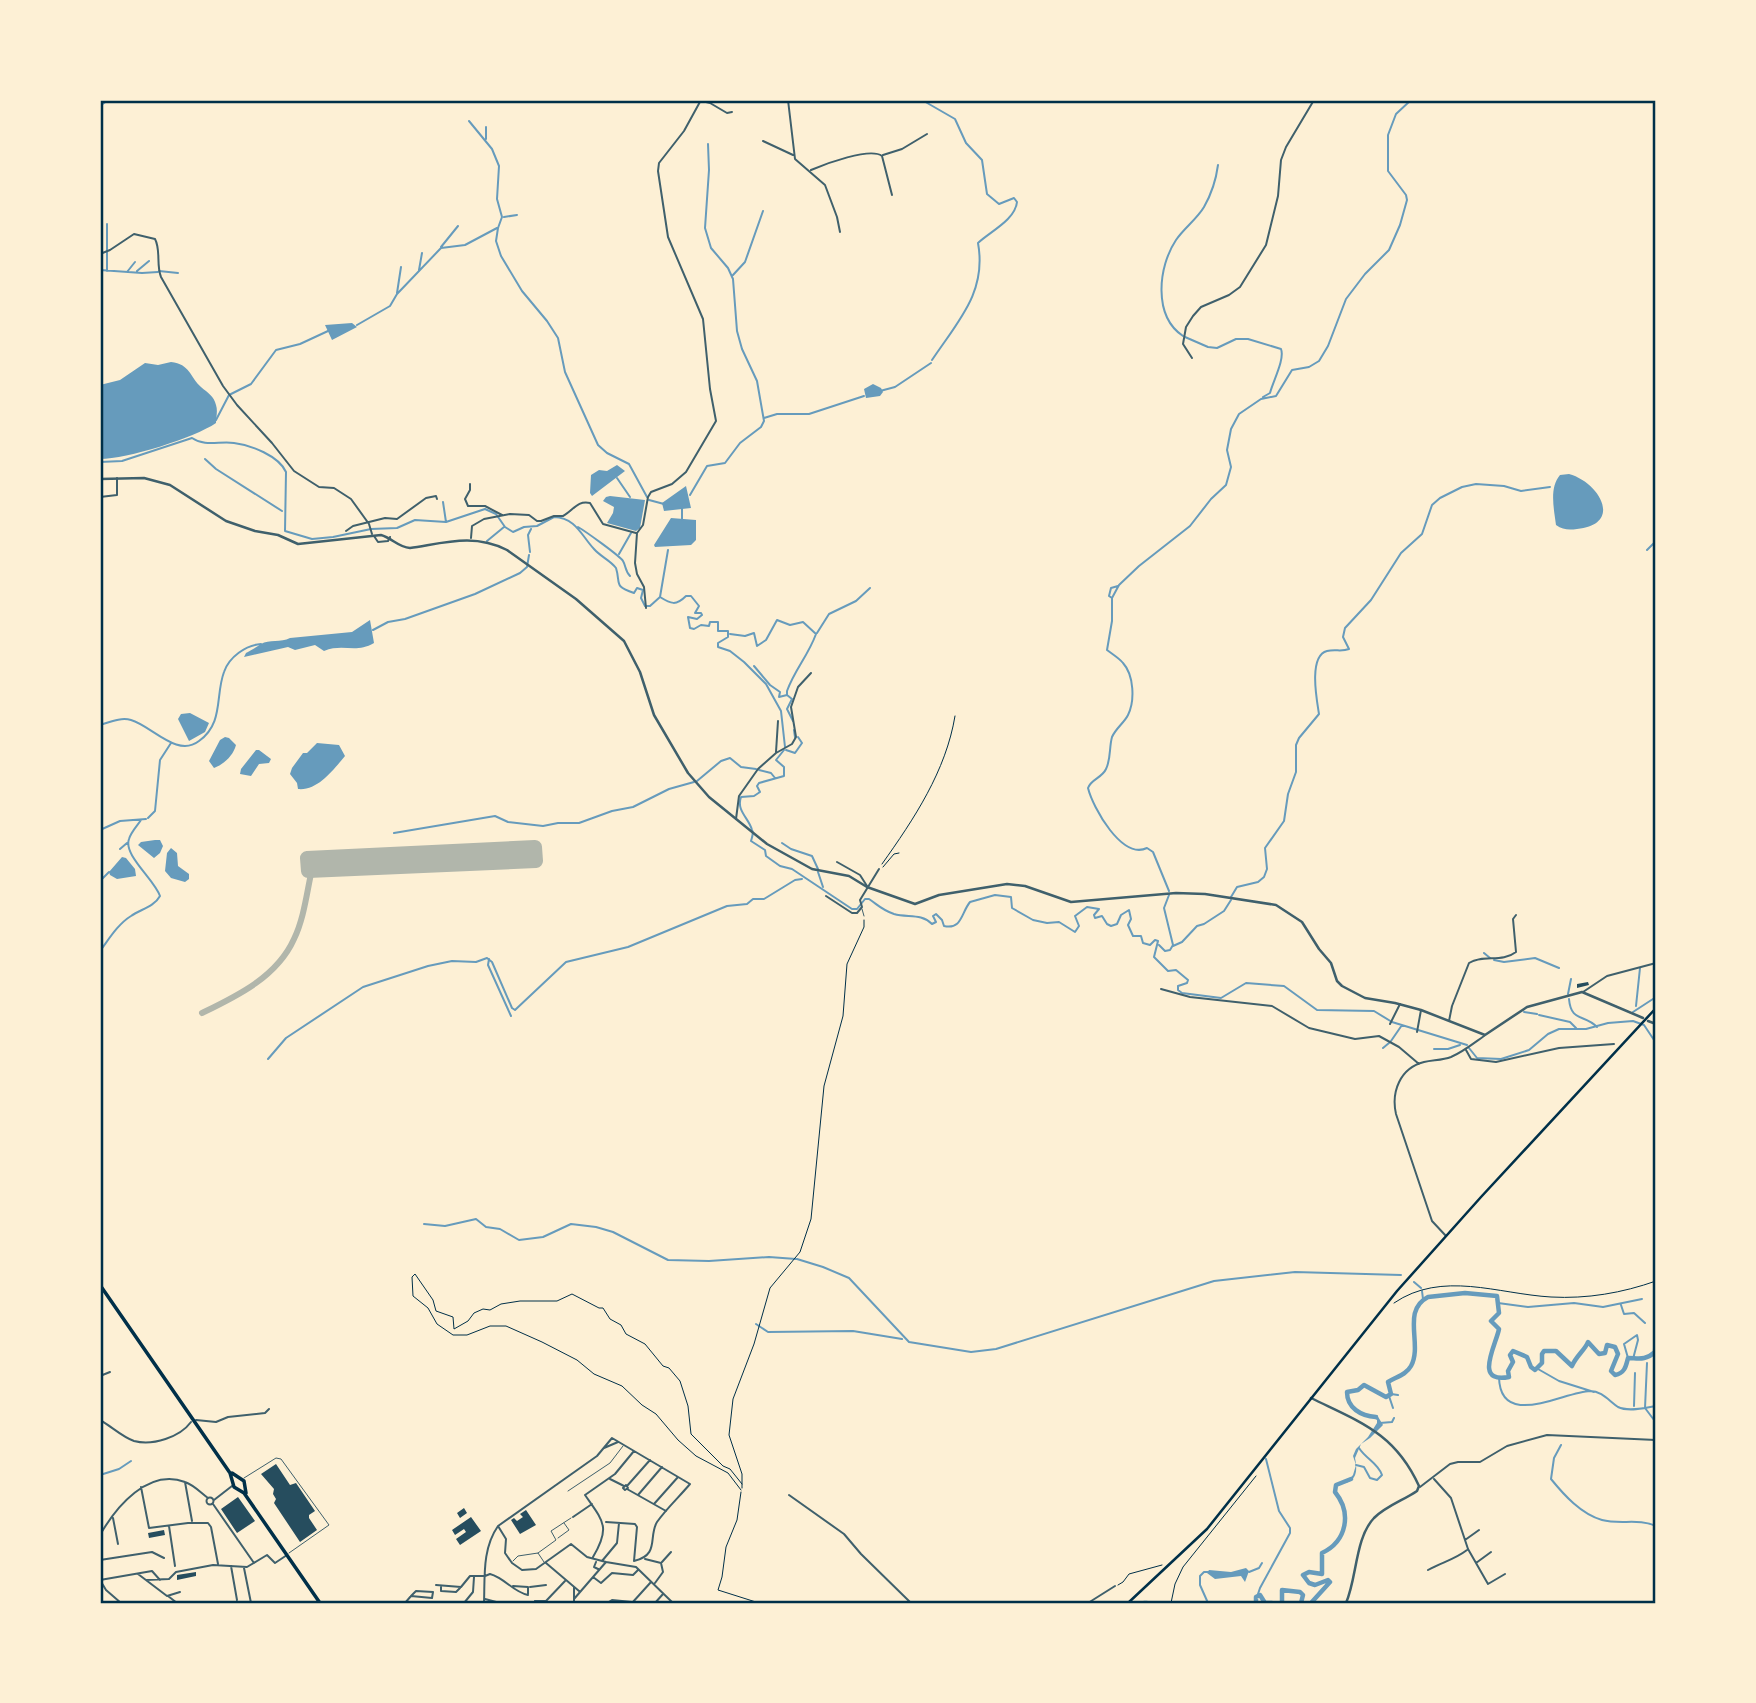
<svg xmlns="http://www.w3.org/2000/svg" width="1756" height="1703" font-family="'Alegreya Sans',sans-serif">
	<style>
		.water { fill: #669bbc }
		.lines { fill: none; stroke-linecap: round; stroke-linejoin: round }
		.stream { stroke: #669bbc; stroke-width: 2 }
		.river { stroke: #669bbc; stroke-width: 4.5 }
		.taxiway { stroke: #b1b6ab; stroke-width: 6 }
		.runway { stroke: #b1b6ab; stroke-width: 14 }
		.building { fill: #264d5e }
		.path { stroke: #003049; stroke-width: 1 }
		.service { stroke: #3f606c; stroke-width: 1 }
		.minor { stroke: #3f606c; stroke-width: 2 }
		.tertiary { stroke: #3f606c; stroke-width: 2.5 }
		.secondary { stroke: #003049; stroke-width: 2.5 }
		.primary { stroke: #003049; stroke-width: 3.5 }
		.neatline { fill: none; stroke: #003049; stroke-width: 2.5 }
	</style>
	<rect width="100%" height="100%" fill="#fdf0d5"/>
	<path class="water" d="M 352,323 L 357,327 L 332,340 L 325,325 Z
		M 171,362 C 190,364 190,377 201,387 C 208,393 214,396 216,405 C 218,411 216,417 216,423 C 194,438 127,459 100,459 L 103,445 L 100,443 L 100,385 L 120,380 L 145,363 L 158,365 Z
		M 873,384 L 881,388 L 883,392 L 880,396 L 866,398 L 864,389 Z
		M 617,465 L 625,471 L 592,496 L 590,493 L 591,475 L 599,470 L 607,471 Z
		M 1569,474 C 1599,482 1624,524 1577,529 C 1569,530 1563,530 1556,525 C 1554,509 1549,488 1560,475 Z
		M 686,486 L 691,508 L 664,511 L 662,503 Z
		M 610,496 L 645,500 L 640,528 L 636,531 L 607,523 L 613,513 L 614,507 L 603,501 L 606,497 Z
		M 671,518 L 696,520 L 696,540 L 691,545 L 655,547 L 654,545 Z
		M 370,620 L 374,643 C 355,654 344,643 324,651 L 315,645 L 295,650 L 288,647 L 244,657 L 246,653 C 252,650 255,648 261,644 C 269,639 281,643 290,638 L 352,632 Z
		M 190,713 L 209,723 L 205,732 L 189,741 L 178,719 L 181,714 Z
		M 225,737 L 229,738 L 236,745 C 233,756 224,764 214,768 L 209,761 L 220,740 Z
		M 317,743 L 339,745 L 345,756 C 333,770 318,791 298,789 L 297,783 L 290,774 L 292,768 L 303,753 L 307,753 Z
		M 256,750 L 259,750 L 271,759 L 269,763 L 259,764 L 251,776 L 240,774 L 241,769 Z
		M 155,840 L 160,840 L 163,846 L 160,853 L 154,858 L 138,845 L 141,842 Z
		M 171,848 L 177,853 L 178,866 L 189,874 L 189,879 L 185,882 L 171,878 L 165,871 L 167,853 Z
		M 122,857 L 126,858 L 135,869 L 136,876 L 117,879 L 110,875 L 109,872 Z
		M 1369,1415 L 1377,1415 L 1383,1425 L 1370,1438 L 1361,1444 L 1355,1458 C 1357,1468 1358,1479 1346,1483 L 1353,1475 L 1356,1465 L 1353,1456 L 1356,1449 L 1368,1437 L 1377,1423 L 1377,1420 Z
		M 1246,1568 L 1249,1571 L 1245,1582 L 1241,1576 L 1215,1579 L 1207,1573 L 1209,1570 L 1231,1572 Z"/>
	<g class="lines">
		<path class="stream" d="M 922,100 L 955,119 L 966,143 L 982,160 L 987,194 L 999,204 L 1014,198 L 1017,202 C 1015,220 991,231 978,243 C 987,292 958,321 932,360
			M 100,106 L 108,100
			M 469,121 L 492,149 L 499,166 L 497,199 L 502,217 L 498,228 L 496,241 L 501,256 L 522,291 L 547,321 L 558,338 L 565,372 L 598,445 L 607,453 L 629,464 L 647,497
			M 486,139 L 486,127
			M 504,217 L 517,215
			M 441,247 L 458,226
			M 100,270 L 142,273 L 158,272
			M 419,270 L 422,253
			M 107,271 L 107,224
			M 137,271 L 149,261
			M 159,271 L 178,273
			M 127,272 L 135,262
			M 733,275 L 745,262 L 763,211
			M 397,293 L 401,267
			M 357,325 L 390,306 L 397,294 L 441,248 L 465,245 L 497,228
			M 1183,336 C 1153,316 1158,267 1176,240 C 1184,228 1197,219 1204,207 C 1212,193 1216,180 1218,165
			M 1185,337 L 1208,347 L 1217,348 L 1236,339 L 1248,339 L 1281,349 C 1285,359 1273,381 1270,393 L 1263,397
			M 880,391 L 895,387 L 931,363
			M 764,418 L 777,414 L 809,414 L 864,396
			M 216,420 L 229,395 L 251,384 L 276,350 L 300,344 L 328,331
			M 205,459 L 216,469 L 282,511
			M 100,462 L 122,461 L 192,438 C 205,447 219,441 234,443 C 251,445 279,456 286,472 L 285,531 L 312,539 L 333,537 L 371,529 L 397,528 L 415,520 L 446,522 L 485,509 L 496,514 L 505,527 L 513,532 L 524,527 L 537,526 L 554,517 C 576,518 581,535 594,549 C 601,557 610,560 616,568 C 621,584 613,586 634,593 L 637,588 L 643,590 L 641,598 L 645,606 L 650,606 L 660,597 C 671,604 676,606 686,596 L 691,596 L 699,606 L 695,613 L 701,613 L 702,615 L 697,619 L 688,617 L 690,628 L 694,629 L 701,625 L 709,626 L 710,622 L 718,622 L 718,631 L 728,631 L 728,637 L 718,643 L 718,647 L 730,651 L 744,662 L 766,684 L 781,711 L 785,747
			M 617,478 L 630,497
			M 690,495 L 707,466 L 725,463 L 740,443 L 761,427 L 764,421 L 757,381 L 742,349 L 737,331 L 733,279 L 728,268 L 711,248 L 705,228 L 709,170 L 708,144
			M 649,500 L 664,504
			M 443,502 L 446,522
			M 682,520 L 682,509
			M 578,527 C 585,531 620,556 623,561 C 626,566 625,571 630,576
			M 487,541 L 504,527
			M 1647,550 L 1656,541
			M 530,552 L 528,535 L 531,529
			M 619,554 L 631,533
			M 660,597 L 668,550
			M 1112,598 L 1109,596 L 1111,588 L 1118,586
			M 373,630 L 388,622 L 405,619 L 475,594 L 520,573 L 527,567 L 529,555
			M 817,633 L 829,614 L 856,601 L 870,588
			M 730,634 L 745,636 L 754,633 L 757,646 L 766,640 L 777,620 L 790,625 L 803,622 L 816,634 C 808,656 795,669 787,691 L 787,695 L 792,699 L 787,709 L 793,721
			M 754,666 L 770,685 L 780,692 L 779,697 L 787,695
			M 100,725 C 110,722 121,717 131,720 C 152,726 177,758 199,741 C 224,723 215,696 224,672 C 229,657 246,645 261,644
			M 794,730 L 795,737
			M 784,750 L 776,760 L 784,767 L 784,776 L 759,783 L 757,786 L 760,792 L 754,796 L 741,797 C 736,811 749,818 752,830 C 754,833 752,837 751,841 L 765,850 L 766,856 L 780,866 L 792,869 L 852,909 L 857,909 L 865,899 L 869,899 C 878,905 882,910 894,914 C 908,918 921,913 932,924 L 936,922 L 933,916 L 936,914 L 942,920 L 944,926 C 962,930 961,913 970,902 L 995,895 L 1011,897 L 1012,908 L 1033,920 L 1047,923 L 1059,922 L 1075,932 L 1079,926 L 1075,916 L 1087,907 L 1099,909 L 1094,915 L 1095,918 L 1102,916 L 1107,924 L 1111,926 L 1117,924 L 1121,915 L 1129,910 L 1131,919 L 1128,925 L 1133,936 L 1141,936 L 1143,943 L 1150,945 L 1155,940 L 1158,941 L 1154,957 L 1168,971 L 1176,970 L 1188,980 L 1187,983 L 1178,986 L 1178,990 L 1182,993 L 1221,998 L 1246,983 L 1284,986 L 1317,1010 L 1374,1011 L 1392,1022 L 1467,1045
			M 786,750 L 795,753 L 802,743 L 798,737
			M 759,770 L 771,773 L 775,778
			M 697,781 L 721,761 L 730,758 L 741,767 L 756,769
			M 148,818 L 155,811 L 160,760 L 171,743
			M 100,830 L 120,821 L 146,819
			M 394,833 L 495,816 L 508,822 L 543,826 L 558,823 L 579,823 L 612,811 L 633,807 L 669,789 L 694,782
			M 782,843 L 791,849 L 812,856 L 818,869
			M 120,849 L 127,843
			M 818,872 L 823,887
			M 100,881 L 109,872
			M 1169,891 L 1153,852 L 1147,848 C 1122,860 1093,808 1088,788 C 1091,779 1102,778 1106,769 C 1111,759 1109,748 1112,737 C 1116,728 1124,723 1128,715 C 1135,701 1134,675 1123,663 C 1119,658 1112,654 1107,650 L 1112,621 L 1112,598 L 1119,585 L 1139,566 L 1190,526 L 1211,499 L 1226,485 L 1231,467 L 1227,450 L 1231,429 L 1239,414 L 1261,399 L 1276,396 L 1292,370 L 1309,367 L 1319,361 L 1328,346 L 1346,299 L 1365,274 L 1389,250 L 1400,225 L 1407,200 L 1406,195 L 1388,171 L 1388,135 L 1396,114 L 1411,100
			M 1231,897 L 1237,887 L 1258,882 L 1264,877 L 1267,869 L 1265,848 L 1284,821 L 1288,794 L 1296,772 L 1296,745 L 1299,738 L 1319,714 C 1317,701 1308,656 1327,651 C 1335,649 1342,652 1349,649 L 1343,637 L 1345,628 L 1371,600 L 1401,553 L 1422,534 L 1432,505 L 1440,498 L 1462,487 L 1476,484 L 1504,486 L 1521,491 L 1550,487
			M 1159,945 L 1165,951 L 1170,950 L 1173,945 L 1164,908 L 1169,895
			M 1173,946 L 1182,942 L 1197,926 L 1204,924 L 1224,911 L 1231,900
			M 100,951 C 109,939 118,924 131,916 C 141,909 154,907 160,896 C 154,879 123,855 129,839 C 131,832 137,826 141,820
			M 1484,953 L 1490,958
			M 489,959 L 488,965 L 511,1016
			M 1494,960 L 1504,962 L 1535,958 L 1559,968
			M 1568,994 L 1571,979
			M 1569,999 C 1571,1022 1584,1014 1597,1027
			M 1636,1006 L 1640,968
			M 1524,1012 L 1537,1014
			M 1633,1012 L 1656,997
			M 1539,1015 L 1570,1022 L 1576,1028
			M 1391,1041 L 1402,1025
			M 1383,1048 L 1389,1043
			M 1469,1048 L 1477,1058 L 1501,1059 L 1529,1050 L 1548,1034 L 1559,1029 L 1586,1029 L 1608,1023 L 1633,1021 L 1644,1025 L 1656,1043
			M 1434,1049 L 1448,1049 L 1460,1045
			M 268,1059 L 286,1038 L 363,987 L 428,966 L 452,961 L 476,962 L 487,958 L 492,962 L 512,1008 L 515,1010 L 566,962 L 628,947 L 727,906 L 747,904 L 753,899 L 764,899 L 795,880 L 802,879
			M 424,1224 L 445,1226 L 476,1219 L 486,1227 L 500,1229 L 519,1240 L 543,1237 L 571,1224 L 596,1227 L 613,1232 L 668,1260 L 709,1261 L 769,1257 L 796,1259
			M 797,1259 L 823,1267 L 849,1278 L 909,1342 L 971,1352 L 996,1349 L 1214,1281 L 1295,1272 L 1401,1275
			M 1414,1282 L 1421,1288
			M 1422,1291 L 1423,1299
			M 1498,1303 L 1528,1307 L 1574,1303 L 1603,1307 L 1642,1299
			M 1621,1305 L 1624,1314 L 1634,1313 L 1645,1323
			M 756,1324 L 768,1332 L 853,1331 L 902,1339
			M 1628,1358 L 1624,1344 L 1637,1335 L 1638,1340 L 1633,1359
			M 1655,1360 L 1656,1407
			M 1538,1369 L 1559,1381 L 1594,1392
			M 1499,1377 C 1500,1430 1563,1392 1590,1391 C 1602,1391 1609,1401 1618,1407 C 1628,1412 1646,1408 1656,1406
			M 1391,1394 L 1398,1395
			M 1389,1396 L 1393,1408
			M 1634,1406 L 1635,1373
			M 1645,1408 L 1647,1363
			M 1645,1408 L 1654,1420 L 1656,1446
			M 1380,1423 L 1392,1422 L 1394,1418
			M 1561,1445 L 1554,1458 L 1551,1479 C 1564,1495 1581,1514 1602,1520 C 1620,1525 1639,1518 1656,1526
			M 1356,1465 L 1364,1467 L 1370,1478 L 1377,1480 L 1382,1475 C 1378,1463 1366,1459 1359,1448
			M 100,1475 L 119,1469 L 131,1461
			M 1249,1572 L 1259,1568 L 1262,1563
			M 1257,1597 L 1260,1588 L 1290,1533 L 1290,1528 L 1279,1511 L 1266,1459
			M 1208,1603 L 1200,1585 L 1200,1576 L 1204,1572 L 1209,1572"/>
		<path class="river" d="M 1376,1417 C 1361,1416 1347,1408 1347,1392 L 1358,1390 L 1364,1385 L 1386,1397 L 1391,1394 L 1388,1382 C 1396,1377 1406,1375 1411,1366 C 1423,1344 1401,1311 1428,1297 L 1465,1293 L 1497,1296 L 1499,1313 L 1491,1321 L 1499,1329 C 1496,1345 1473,1384 1509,1377 L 1508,1371 L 1513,1362 L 1510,1355 L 1513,1351 L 1527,1357 L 1531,1367 L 1535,1370 L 1542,1363 L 1542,1354 L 1544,1351 L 1556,1351 L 1572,1366 C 1576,1356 1585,1350 1588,1342 L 1599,1354 L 1605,1353 L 1607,1345 L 1615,1347 L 1618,1354 L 1611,1371 L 1615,1375 C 1625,1373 1626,1366 1628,1358 C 1638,1358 1645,1361 1655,1352 L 1656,1336
			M 1144,1603 L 1147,1603
			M 1256,1603 L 1256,1597 L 1260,1595 L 1265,1603 L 1272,1603
			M 1282,1603 L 1282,1590 L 1300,1592 L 1303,1595 L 1301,1603
			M 1311,1603 L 1330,1582 L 1328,1580 L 1315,1585 L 1309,1583 L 1303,1575 L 1309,1572 L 1322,1574 L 1322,1553 C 1347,1541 1352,1513 1335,1492 L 1336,1485 L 1351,1479"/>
		<path class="taxiway" d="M 202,1013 C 237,996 277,977 294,939 C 305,916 307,889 313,865"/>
		<path class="runway" d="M 535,847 L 536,861 L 308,871 L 307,858 Z"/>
	</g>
	<path class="building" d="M 1588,982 L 1589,985 L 1577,988 L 1577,984 Z
		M 276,1464 L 290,1485 L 296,1483 L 315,1511 L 309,1515 L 309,1518 L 317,1530 L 300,1542 L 274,1503 L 276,1499 L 273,1494 L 274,1489 L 261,1474 Z
		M 238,1497 L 255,1521 L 237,1533 L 221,1509 Z
		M 464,1508 L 467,1513 L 460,1518 L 457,1513 Z
		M 526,1510 L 536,1525 L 520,1534 L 511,1520 L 514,1518 L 517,1521 L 523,1517 L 520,1514 Z
		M 471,1517 L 481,1531 L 460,1545 L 456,1539 L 466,1532 L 464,1529 L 455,1535 L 452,1530 Z
		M 164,1530 L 165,1535 L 149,1538 L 148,1533 Z
		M 196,1572 L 196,1576 L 177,1580 L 177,1575 Z"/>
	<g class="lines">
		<path class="path" d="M 882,864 C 914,819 946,771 955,716
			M 883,867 L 894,854 L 899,853
			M 1394,1303 C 1442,1270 1498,1294 1551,1297 C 1587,1299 1622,1293 1656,1281
			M 742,1488 L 742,1474 L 729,1435 L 733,1399 L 754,1344 L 770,1288 L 800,1252 L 811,1219 L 824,1086 L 843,1016 L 847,964 L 864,927 L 864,920
			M 741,1490 L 728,1473 L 696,1456 L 678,1440 L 656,1414 L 642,1405 L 622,1386 L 594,1374 L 577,1360 L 542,1342 L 506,1326 L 490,1326 L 467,1335 L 453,1335 L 437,1324 L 428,1308 L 413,1296 L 412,1277 L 415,1274 L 433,1300 L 436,1311 L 453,1317 L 454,1329 L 468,1321 L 474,1313 L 483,1309 L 490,1310 L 501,1304 L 520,1301 L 557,1301 L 572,1294 L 599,1308 L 603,1308 L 610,1319 L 621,1325 L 626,1334 L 645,1344 L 663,1366 L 669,1368 L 680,1381 L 688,1406 L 691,1434 L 723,1466 L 730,1469 L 742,1484
			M 741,1492 L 737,1520 L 726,1547 L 722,1577 L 718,1590 L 759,1603
			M 1118,1585 L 1123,1582 L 1129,1574 L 1162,1565
			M 1171,1603 L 1175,1584 L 1183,1567 L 1256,1476"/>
		<path class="service" d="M 862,909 L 864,916
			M 244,1478 L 276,1458 L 281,1459 L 329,1525 L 289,1553
			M 568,1491 L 610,1463 L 623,1446
			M 558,1538 L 569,1530 L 564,1523
			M 538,1553 L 556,1540 L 551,1531 L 571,1518
			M 513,1561 L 518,1556 L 538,1553 L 544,1562"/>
		<path class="minor" d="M 788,100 L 795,159 L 825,185 L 837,217 L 840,232
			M 702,101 L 710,103 L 713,100
			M 710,103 L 727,113 L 732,112
			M 763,141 L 793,155
			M 883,155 L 902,149 L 927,134
			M 811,170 C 825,164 870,147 882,156 L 892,195
			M 155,239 C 161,250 156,265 161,277 L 223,386 L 237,405 L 272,443 L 294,471 L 319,487 L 334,488 L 351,499 L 369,524 L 372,534
			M 100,254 L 110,250 L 134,234 L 155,239
			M 1192,358 L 1183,344 L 1186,327 L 1193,316 L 1201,307 L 1229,295 L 1240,287 L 1266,245 L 1278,196 L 1281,160 L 1286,147 L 1314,100
			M 470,484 L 470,490 L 465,499 L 468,506 L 485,506 L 502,515
			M 100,497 L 117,495 L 117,478
			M 346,531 L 353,526 L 385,518 L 397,519 L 426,498 L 436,496 L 437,499
			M 374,536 L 378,542 L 388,541 L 390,537
			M 471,538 L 472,526 L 484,519 L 510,514 L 529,515 L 537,521 L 541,521 L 554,516 L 563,516 C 573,511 577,500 590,503 L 603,524 L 636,533
			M 646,608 L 644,587 L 637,574 L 635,563 L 637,533 L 643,525 L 648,497 L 651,492 L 672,484 L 686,472 L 716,421 L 710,389 L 703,319 L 668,237 L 658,171 L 659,163 L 684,131 L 701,100
			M 776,752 L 778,721
			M 736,819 L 739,796 L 758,769 L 776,753 L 792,744 L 796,737 L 791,707 L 798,687 L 811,673
			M 837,862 L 860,875 L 867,886
			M 826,896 L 852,913 L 857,913 L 862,907 L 860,900 L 879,869
			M 1161,989 L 1190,997 L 1272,1006 L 1309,1028 L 1355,1039 L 1379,1036 L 1399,1047 L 1419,1064
			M 1583,992 L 1607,976 L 1656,963
			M 1449,1021 L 1452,1006 L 1469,963 C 1483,954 1502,963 1516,952 L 1513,919 L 1516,915
			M 1390,1024 L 1400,1004
			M 1417,1032 L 1421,1010
			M 1466,1050 L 1471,1059 L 1496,1062 L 1559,1048 L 1614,1044
			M 1446,1236 L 1432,1221 L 1396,1114 C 1391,1092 1400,1068 1424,1062 C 1434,1060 1443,1060 1451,1057 C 1463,1052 1474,1043 1484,1036
			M 100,1376 L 110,1372
			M 100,1420 C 111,1426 122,1437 134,1441 C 153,1446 180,1437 191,1422
			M 196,1420 L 216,1422 L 228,1417 L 265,1413 L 269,1409
			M 604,1448 L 618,1442
			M 610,1479 L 624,1486
			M 1434,1479 L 1451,1498 L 1468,1549 L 1488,1584 L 1505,1574
			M 185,1482 L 192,1521
			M 626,1485 L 628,1488 L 625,1490 L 623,1488 Z
			M 627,1486 L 650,1460
			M 141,1487 L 149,1528 L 188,1523 L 208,1523 L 211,1527 L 218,1564
			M 1420,1487 L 1450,1464 L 1458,1462 L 1480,1462 L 1507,1446 L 1547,1435 L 1656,1440
			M 627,1489 L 666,1511
			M 638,1495 L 662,1467
			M 789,1495 L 844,1534 L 861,1554 L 911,1603
			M206.5 1501a3.5 3.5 0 1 1 7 0a3.5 3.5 0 1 1-7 0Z
			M 214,1500 L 232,1486
			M 213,1504 L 254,1563
			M 654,1504 L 678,1477
			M 573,1517 L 592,1504
			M 113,1518 L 118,1544
			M 606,1522 L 635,1524 L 637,1527 L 634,1561
			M 169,1526 L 175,1566
			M 498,1526 L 506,1539 L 505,1553 L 512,1563 L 522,1570 L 536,1569 L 571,1544 L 587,1557 L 606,1562
			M 100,1535 C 116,1507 148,1468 185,1482 C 194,1485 201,1493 208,1498
			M 1465,1540 L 1479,1530
			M 593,1557 C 611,1527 603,1521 585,1495 L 615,1474 L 634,1451
			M 645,1559 L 661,1563 L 663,1572 L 655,1583
			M 100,1560 L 152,1552 L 164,1558
			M 602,1561 L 617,1543 L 619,1523
			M 596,1562 L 594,1567 L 598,1569
			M 662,1562 L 671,1552
			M 546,1563 L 579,1591
			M 1476,1563 L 1491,1552
			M 231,1566 L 237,1600
			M 244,1568 L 251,1603
			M 1428,1570 C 1442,1562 1454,1560 1467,1550
			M 138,1574 L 167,1596 L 180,1592
			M 593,1577 L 601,1583 L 612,1573 L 633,1575 L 638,1570
			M 100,1580 L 152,1571 L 160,1580
			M 100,1580 L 106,1590 L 121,1603
			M 146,1580 L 169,1579 L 176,1572 L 213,1565 L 247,1567 L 267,1555 L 275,1563 L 287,1555
			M 436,1585 L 461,1587 L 470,1576 L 485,1576 L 490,1574 C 505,1578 513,1592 528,1595
			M 513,1586 L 528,1587 L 528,1594
			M 441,1587 L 441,1591 L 456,1592 L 460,1588
			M 530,1587 L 546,1585
			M 168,1596 L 177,1603
			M 485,1599 L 500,1603
			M 574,1599 L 606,1562 L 636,1567 L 673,1603
			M 546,1601 L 565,1581
			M 298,1603 L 310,1603
			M 405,1603 L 411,1596 L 432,1598 L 433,1592 L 416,1591 L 411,1596
			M 464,1603 L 473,1592 L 474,1577
			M 484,1603 C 485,1577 482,1549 498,1526 L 597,1456 L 612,1438 L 690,1484 C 680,1496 666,1509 657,1522 C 648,1537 660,1555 634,1561
			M 536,1603 L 535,1601 L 546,1601 L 545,1603
			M 574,1603 L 574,1587
			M 607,1603 L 612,1600 L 632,1602
			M 632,1603 L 651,1582
			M 655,1603 L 663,1594
			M 708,1603 L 716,1603
			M 1088,1603 L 1115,1586"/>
		<path class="tertiary" d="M 100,479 L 144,478 L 170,485 L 226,521 L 255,531 L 278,535 L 298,544 L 381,535 C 392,538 398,547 410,548 C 444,543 474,533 507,550 L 576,599 L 624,641 L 640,672 L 654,715 L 688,773 L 709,797 L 767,844 L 812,869 L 849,876 L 867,887 L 915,904 L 939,895 L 1007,884 L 1025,886 L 1071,902 L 1176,893 L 1205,894 L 1276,905 L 1302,922 L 1319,949 L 1331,963 L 1337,981 L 1342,986 L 1365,998 L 1395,1003 L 1421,1010 L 1485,1035 L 1527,1007 L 1582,992 L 1643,1018
			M 1648,1021 L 1656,1024
			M 1311,1398 C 1360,1422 1395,1433 1419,1486 L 1417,1491 C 1404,1500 1386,1506 1374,1518 C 1355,1538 1357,1578 1346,1603"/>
		<path class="secondary" d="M 1128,1603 L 1207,1529 L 1397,1291 L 1481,1197 L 1656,1008"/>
		<path class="primary" d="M 100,1285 L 230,1473 L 234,1487 L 244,1493 L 320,1603
			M 232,1473 L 244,1481 L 246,1493"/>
	</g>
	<rect width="1756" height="1703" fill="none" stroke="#fdf0d5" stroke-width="203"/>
	<rect x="102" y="102" width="1552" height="1500" class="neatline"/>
</svg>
